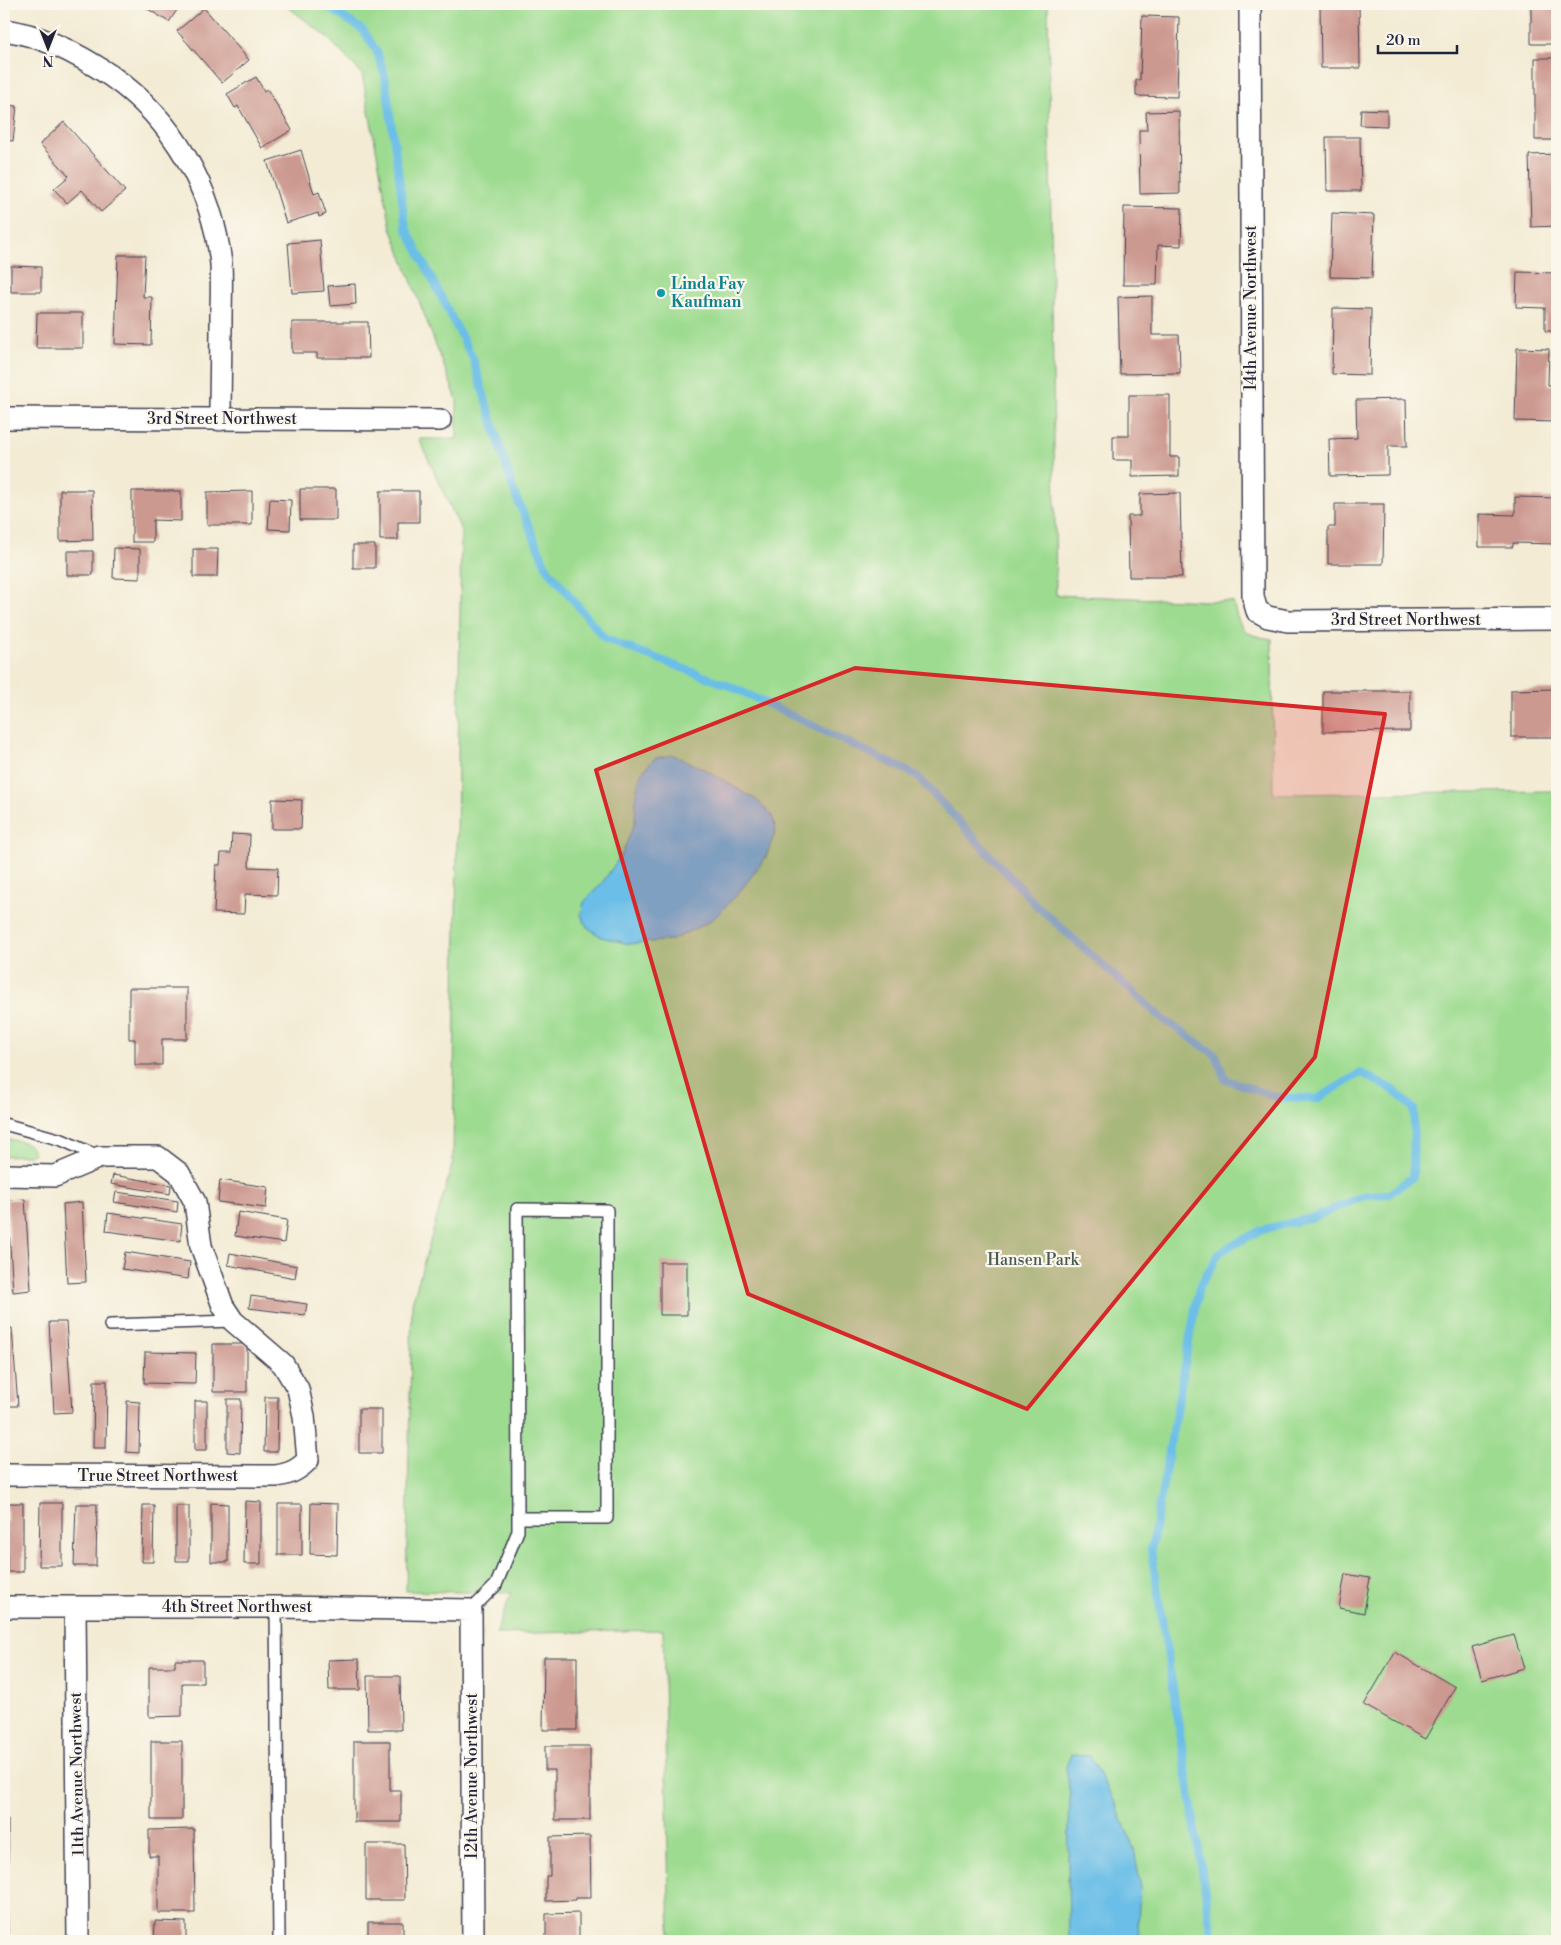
<svg xmlns="http://www.w3.org/2000/svg" width="1561" height="1945" font-family="'Libre Bodoni',serif">
	<style>
		.green { fill: #9ddb90; stroke: #607e66 }
		.water { fill: #6bbee7; stroke: #467091 }
		.lines { fill: none; stroke-linecap: round; stroke-linejoin: round }
		.stream { stroke: #6bbee7; stroke-width: 8 }
		.building { fill: #cc9990 }
		.lane-casing { stroke: #414052; stroke-width: 14 }
		.street-casing { stroke: #414052; stroke-width: 24 }
		.lane { stroke: #fff; stroke-width: 11 }
		.street { stroke: #fff; stroke-width: 21 }
		.marked { fill: #d62828; fill-opacity: 0.2; stroke: #d62828; stroke-width: 4; stroke-linejoin: round }
		.culture-dot { fill: #0f9aa8; stroke: #fbf7ec; stroke-width: 2 }
		.labels { text-anchor: middle; dominant-baseline: central; stroke-width: 4.5; stroke-linejoin: round; paint-order: stroke }
		.culture-label { font-size: 16px; font-weight: bold; fill: #0d838f; stroke: #fbf7ec; text-anchor: start }
		.street-label { font-size: 16px; fill: #22223b; stroke: #fbf7ec }
		.park-label { font-size: 16px; fill: #475a54; stroke: #fbf7ec }
	</style>
	<rect width="100%" height="100%" fill="#fbf7ec"/>
	<filter id="ink" filterUnits="userSpaceOnUse"><feTurbulence type="fractalNoise" baseFrequency=".02" numOctaves="2"/><feDisplacementMap in="SourceGraphic" scale="10" xChannelSelector="R" yChannelSelector="G"/><feConvolveMatrix kernelMatrix="1 2 1 2 8 2 1 2 1" color-interpolation-filters="sRGB"/></filter>
	<filter id="wash" filterUnits="userSpaceOnUse"><feTurbulence type="fractalNoise" baseFrequency=".0096" numOctaves="4" result="noise"/><feDisplacementMap in="SourceGraphic" scale="20" xChannelSelector="R" yChannelSelector="G"/><feGaussianBlur stdDeviation="1.12" result="paint"/><feColorMatrix in="noise" values="0 0 0 0 0 0 0 0 0 0 0 0 0 0 0 0 0 1.4 0 .05"/><feComposite in="paint" operator="in"/></filter>
	<g filter="url(#wash)">
		<rect width="100%" height="100%" fill="#f3ebd4"/>
		<path class="green" d="M 284,4 L 1048,4 L 1056,595 L 1233,602 C 1240,630 1243,635 1272,639 L 1273,794 L 1557,791 L 1557,1941 L 670,1941 L 663,1630 L 496,1634 L 511,1593 L 406,1591 L 412,1303 L 453,1162 L 461,530 L 419,439 L 457,439 L 457,400 L 391,228 L 362,74 L 327,37 Z
			M 4,1139 C 16,1141 30,1139 34,1153 L 32,1155 L 4,1156 Z"/>
		<path class="water" d="M 673,755 L 708,771 L 758,801 L 772,816 L 776,829 L 766,857 L 737,895 L 712,920 L 672,940 L 629,944 L 601,937 L 587,927 L 581,915 L 584,902 L 602,883 L 622,854 L 635,822 L 636,793 L 641,773 L 655,758 Z
			M 1071,1755 L 1090,1756 L 1116,1804 L 1134,1849 L 1140,1883 L 1138,1926 L 1142,1941 L 1069,1941 L 1068,1860 L 1070,1795 L 1066,1767 Z"/>
		<g class="lines">
			<path class="stream" d="M 323,4 L 363,30 L 377,52 L 385,76 L 406,228 L 473,359 L 514,492 L 547,568 L 605,639 L 730,686 L 916,775 L 1037,906 L 1163,1019 L 1216,1055 L 1225,1079 L 1276,1097 L 1317,1099 L 1361,1073 L 1392,1089 L 1414,1109 L 1413,1177 L 1389,1194 L 1366,1195 L 1315,1217 L 1261,1230 L 1220,1252 L 1199,1287 L 1151,1550 L 1213,1941"/>
		</g>
		<g id="blocks">
			<path class="building" d="M 140,4 L 181,4 L 169,22 Z
				M 1320,4 L 1359,4 L 1360,68 L 1321,68 Z
				M 1531,4 L 1557,4 L 1557,44 L 1531,44 Z
				M 204,8 L 249,60 L 222,83 L 177,31 Z
				M 1142,16 L 1179,17 L 1177,97 L 1136,96 L 1136,80 L 1140,80 Z
				M 1535,58 L 1557,58 L 1557,140 L 1535,140 Z
				M 256,77 L 264,91 L 267,89 L 292,130 L 262,148 L 238,106 L 235,108 L 227,94 Z
				M 4,105 L 17,106 L 13,141 L 4,140 Z
				M 1361,109 L 1387,110 L 1387,126 L 1360,125 Z
				M 1179,111 L 1180,193 L 1140,194 L 1139,130 L 1147,130 L 1146,112 Z
				M 64,122 L 125,191 L 101,212 L 82,190 L 67,203 L 54,189 L 69,176 L 40,144 Z
				M 1326,137 L 1360,137 L 1361,191 L 1327,191 Z
				M 301,150 L 314,194 L 319,192 L 326,214 L 319,217 L 318,213 L 286,223 L 267,161 Z
				M 1557,154 L 1557,226 L 1531,227 L 1529,155 Z
				M 1124,207 L 1182,208 L 1181,246 L 1158,245 L 1157,285 L 1123,285 Z
				M 1332,213 L 1374,215 L 1372,278 L 1330,277 Z
				M 320,240 L 324,291 L 292,293 L 288,243 Z
				M 118,255 L 145,255 L 143,297 L 152,297 L 151,345 L 115,344 Z
				M 11,266 L 41,267 L 41,292 L 11,292 Z
				M 1517,272 L 1557,273 L 1557,331 L 1545,331 L 1545,308 L 1516,307 Z
				M 355,284 L 356,304 L 330,306 L 328,286 Z
				M 1152,296 L 1152,335 L 1179,335 L 1180,373 L 1120,374 L 1118,297 Z
				M 1333,308 L 1371,309 L 1370,375 L 1332,374 Z
				M 37,313 L 83,313 L 83,348 L 36,348 Z
				M 292,322 L 368,322 L 369,358 L 317,358 L 317,353 L 292,353 Z
				M 1517,348 L 1549,349 L 1548,385 L 1557,385 L 1557,422 L 1515,421 Z
				M 1129,395 L 1170,395 L 1170,457 L 1179,457 L 1179,476 L 1132,477 L 1132,460 L 1113,460 L 1113,436 L 1129,436 Z
				M 1406,399 L 1407,446 L 1388,446 L 1388,475 L 1330,476 L 1329,439 L 1357,438 L 1356,400 Z
				M 300,489 L 336,489 L 336,520 L 300,520 Z
				M 60,490 L 92,490 L 93,540 L 60,541 Z
				M 132,491 L 181,491 L 181,521 L 153,520 L 153,542 L 132,542 Z
				M 252,491 L 252,525 L 207,525 L 207,492 Z
				M 380,491 L 419,491 L 419,522 L 398,522 L 398,540 L 380,540 Z
				M 1180,493 L 1182,577 L 1129,577 L 1128,516 L 1140,516 L 1140,494 Z
				M 1515,497 L 1557,498 L 1557,544 L 1513,543 L 1513,547 L 1479,547 L 1479,514 L 1515,515 Z
				M 270,499 L 291,500 L 290,530 L 268,529 Z
				M 1335,504 L 1384,504 L 1383,564 L 1328,564 L 1328,527 L 1335,527 Z
				M 353,545 L 375,545 L 375,568 L 353,568 Z
				M 114,548 L 140,549 L 140,579 L 113,578 Z
				M 193,549 L 218,549 L 217,577 L 193,577 Z
				M 67,551 L 93,551 L 93,575 L 67,575 Z
				M 1557,689 L 1557,737 L 1511,737 L 1511,690 Z
				M 1323,691 L 1410,691 L 1410,731 L 1323,732 Z
				M 272,799 L 302,800 L 301,829 L 272,829 Z
				M 232,834 L 250,835 L 249,867 L 278,868 L 277,895 L 245,894 L 244,914 L 214,913 L 216,865 L 220,865 L 221,853 L 231,853 Z
				M 129,988 L 187,988 L 187,1039 L 162,1039 L 162,1065 L 135,1065 L 135,1039 L 129,1039 Z
				M 113,1175 L 171,1185 L 170,1194 L 111,1184 Z
				M 220,1180 L 268,1187 L 266,1208 L 218,1202 Z
				M 116,1192 L 178,1201 L 177,1212 L 114,1202 Z
				M 25,1199 L 31,1290 L 13,1292 L 7,1200 Z
				M 82,1202 L 86,1282 L 67,1283 L 63,1204 Z
				M 238,1212 L 287,1220 L 284,1243 L 235,1236 Z
				M 108,1213 L 182,1224 L 180,1241 L 106,1231 Z
				M 125,1252 L 190,1262 L 188,1279 L 122,1269 Z
				M 230,1253 L 297,1266 L 295,1278 L 228,1265 Z
				M 660,1262 L 687,1262 L 687,1315 L 660,1315 Z
				M 251,1296 L 307,1304 L 305,1315 L 249,1308 Z
				M 49,1322 L 66,1322 L 72,1412 L 54,1413 Z
				M 4,1328 L 12,1328 L 18,1406 L 4,1406 Z
				M 213,1344 L 247,1344 L 247,1392 L 213,1392 Z
				M 145,1352 L 196,1353 L 195,1384 L 144,1383 Z
				M 94,1381 L 107,1381 L 106,1448 L 93,1448 Z
				M 265,1397 L 278,1397 L 277,1452 L 264,1452 Z
				M 227,1399 L 241,1399 L 240,1453 L 227,1452 Z
				M 127,1401 L 140,1402 L 139,1453 L 126,1452 Z
				M 195,1401 L 207,1401 L 207,1450 L 195,1450 Z
				M 359,1409 L 382,1409 L 382,1453 L 359,1453 Z
				M 245,1501 L 261,1502 L 261,1564 L 244,1564 Z
				M 7,1503 L 23,1503 L 23,1572 L 7,1572 Z
				M 40,1503 L 62,1503 L 62,1566 L 39,1566 Z
				M 211,1503 L 228,1504 L 228,1562 L 211,1562 Z
				M 311,1503 L 338,1504 L 337,1555 L 310,1554 Z
				M 76,1504 L 97,1504 L 96,1566 L 74,1566 Z
				M 278,1504 L 302,1504 L 302,1555 L 278,1555 Z
				M 143,1505 L 154,1505 L 153,1562 L 142,1562 Z
				M 176,1506 L 189,1506 L 189,1561 L 176,1561 Z
				M 1345,1574 L 1370,1578 L 1364,1613 L 1339,1608 Z
				M 1514,1635 L 1524,1668 L 1482,1680 L 1472,1647 Z
				M 1395,1652 L 1455,1687 L 1425,1739 L 1364,1705 Z
				M 544,1657 L 577,1657 L 577,1730 L 543,1730 Z
				M 359,1659 L 360,1690 L 329,1690 L 328,1660 Z
				M 175,1660 L 203,1660 L 203,1683 L 182,1683 L 182,1716 L 149,1717 L 149,1667 L 175,1667 Z
				M 4,1676 L 7,1676 L 7,1727 L 4,1727 Z
				M 367,1676 L 400,1676 L 401,1730 L 368,1730 Z
				M 151,1741 L 182,1741 L 182,1820 L 151,1820 Z
				M 354,1741 L 390,1741 L 390,1790 L 401,1790 L 401,1822 L 354,1822 Z
				M 545,1746 L 590,1746 L 590,1820 L 555,1820 L 555,1770 L 545,1770 Z
				M 4,1748 L 7,1748 L 7,1799 L 4,1799 Z
				M 4,1819 L 8,1819 L 8,1871 L 4,1871 Z
				M 194,1829 L 195,1913 L 158,1913 L 158,1856 L 149,1856 L 149,1830 Z
				M 590,1836 L 591,1898 L 576,1898 L 576,1900 L 546,1901 L 546,1876 L 550,1876 L 550,1837 Z
				M 366,1844 L 404,1844 L 405,1900 L 366,1900 Z
				M 7,1882 L 8,1935 L 4,1935 L 4,1883 Z
				M 579,1913 L 579,1941 L 546,1941 L 546,1914 Z
				M 155,1921 L 186,1922 L 186,1941 L 154,1941 Z
				M 368,1922 L 403,1922 L 403,1941 L 368,1941 Z"/>
		</g>
	</g>
	<g filter="url(#ink)">
		<use href="#blocks" fill-opacity="0" stroke="#414052" stroke-width="1"/>
		<g class="lines">
			<defs>
				<path id="lane" d="M 4,1124 L 62,1140 L 100,1157
					M 110,1325 L 233,1321
					M 276,1607 L 279,1941
					M 471,1610 L 496,1585 L 518,1531 L 517,1209 L 607,1210 L 607,1518 L 518,1518"/>
				<path id="street" d="M 1250,4 L 1253,597 L 1257,611 L 1268,617 L 1288,621 L 1557,619
					M 4,30 C 42,35 80,55 111,76 C 173,119 213,189 221,264 C 222,283 221,302 221,321 C 221,354 220,387 220,420
					M 4,418 L 440,420
					M 4,1175 L 55,1176 L 100,1157 L 158,1157 L 179,1173 L 195,1202 L 201,1246 L 223,1306 L 233,1321 L 283,1364 L 298,1389 L 304,1416 L 308,1460 C 298,1470 290,1474 276,1476 L 4,1475
					M 4,1607 L 276,1607 L 471,1610 L 473,1941
					M 75,1607 L 78,1941"/>
			</defs>
			<use href="#lane" class="lane-casing"/>
			<use href="#street" class="street-casing"/>
			<use href="#lane" class="lane"/>
			<use href="#street" class="street"/>
		</g>
	</g>
	<path class="marked" d="M 855,668 L 1385,714 L 1315,1057 L 1027,1409 L 748,1294 L 596,770 Z"/>
	<circle class="culture-dot" cx="661" cy="293" r="5"/>
	<g class="labels">
		<g class="culture-label">
			<text x="671" y="284">Linda Fay<tspan x="671" dy="18">Kaufman</tspan></text>
		</g>
		<g class="street-label">
			<text transform="translate(1251 308) rotate(-90)">14th Avenue Northwest</text>
			<text x="222" y="419">3rd Street Northwest</text>
			<text x="1406" y="620">3rd Street Northwest</text>
			<text x="158" y="1476">True Street Northwest</text>
			<text x="237" y="1607">4th Street Northwest</text>
			<text transform="translate(77 1774) rotate(-91)">11th Avenue Northwest</text>
			<text transform="translate(472 1776) rotate(-90)">12th Avenue Northwest</text>
		</g>
		<g class="park-label">
			<text x="1033" y="1260">Hansen Park</text>
		</g>
	</g>
	<rect width="1561" height="1945" fill="none" stroke="#fbf7ec" stroke-width="20"/>
	<g transform="translate(48 48) rotate(180)" stroke="#fbf7ec" stroke-width="4" paint-order="stroke">
	<path d="M0-4L9 19L0 12L-9 19Z" fill="#22223b"/>
	<text y="-8" font-size="14" font-weight="bold" text-anchor="middle" fill="#22223b">N</text>
	</g>
	<path d="M1378 45v8h79v-8" fill="none" stroke="#22223b" stroke-width="2.5"/>
	<text x="1386" y="45" font-size="15" fill="#22223b" stroke="#fbf7ec" stroke-width="4" paint-order="stroke">20 m</text>
</svg>
